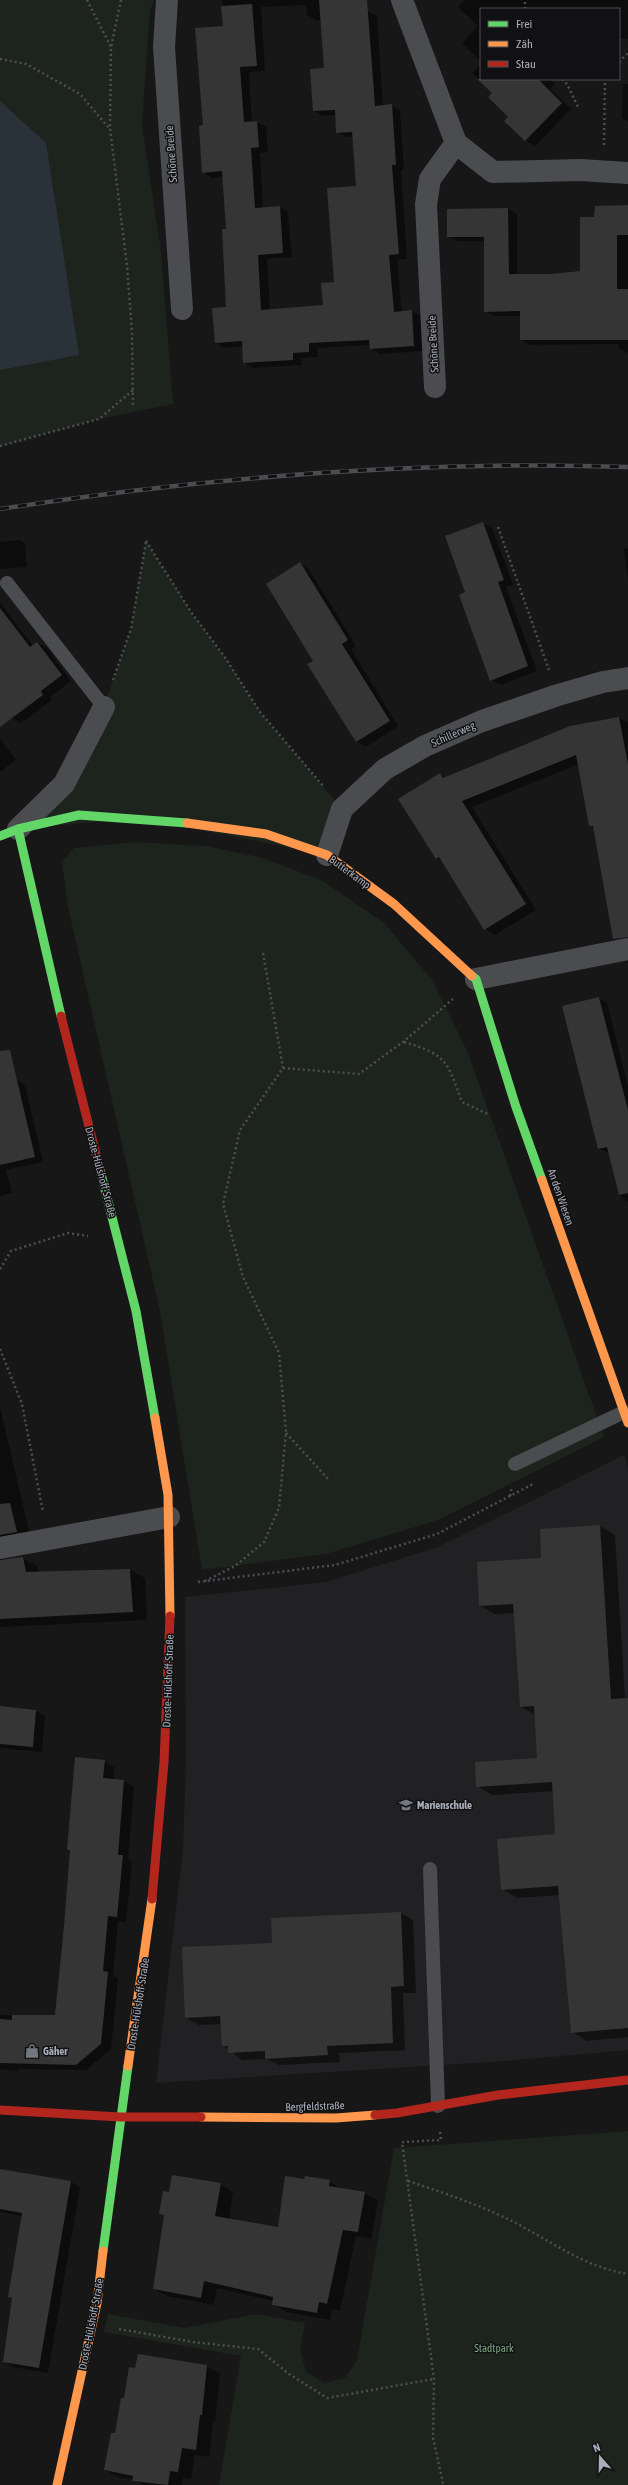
<svg xmlns="http://www.w3.org/2000/svg" width="628" height="2485" font-family="'Asap Condensed',sans-serif">
	<style>
		.built { fill: #212123 }
		.green { fill: #1d241e }
		.water { fill: #2a3239 }
		.shadow { fill: #0007; fill-rule: evenodd }
		.building { fill: #353536 }
		.lines { fill: none; stroke-linecap: round; stroke-linejoin: round }
		.path { stroke: #4d4e52; stroke-width: 2.5; stroke-dasharray: 2 3; stroke-linecap: butt }
		.lane { stroke: #4b4c50; stroke-width: 14 }
		.street { stroke: #4b4c50; stroke-width: 22 }
		.fast { stroke: #63d668; stroke-width: 9 }
		.slow { stroke: #ff974d; stroke-width: 9 }
		.jam { stroke: #b3261e; stroke-width: 9 }
		.rail-casing { stroke: #4b4c4f; stroke-width: 4.5 }
		.rail { stroke: #111113; stroke-width: 3; stroke-dasharray: 9; stroke-linecap: butt }
		.labels { text-anchor: middle; dominant-baseline: central; stroke-width: 3; stroke-linejoin: round; paint-order: stroke }
		.street-label { font-size: 11px; fill: #a8adb8; stroke: #111113 }
		.poi-label { font-size: 11px; font-weight: bold; fill: #a8adb8; stroke: #111113; text-anchor: start }
		.park-label { font-size: 11px; fill: #7fa381; stroke: #111113 }
	</style>
	<rect width="100%" height="100%" fill="#171717"/>
	<path class="built" d="M 624,1455 L 628,1468 L 628,2050 L 505,2061 L 156,2083 L 183,1849 L 186,1761 L 185,1597 L 326,1582 L 438,1547 Z"/>
	<path class="green" d="M 0,0 L 154,0 L 150,10 L 142,125 L 161,252 L 173,404 L 99,419 L 0,446 Z
		M 146,541 L 191,612 L 224,656 L 260,712 L 342,809 L 327,855 L 139,818 L 18,829 L 64,784 L 104,707 L 131,629 Z
		M 136,842 L 206,846 L 263,858 L 323,881 L 384,923 L 433,981 L 468,1053 L 604,1437 L 438,1520 L 326,1554 L 202,1570 L 160,1311 L 68,907 L 62,862 L 74,848 Z
		M 628,2131 L 628,2485 L 219,2485 L 241,2356 L 104,2332 L 108,2314 L 185,2328 L 256,2314 L 305,2323 L 300,2350 L 306,2371 L 324,2383 L 345,2378 L 357,2360 L 394,2148 Z"/>
	<path class="water" d="M 0,101 L 46,143 L 79,355 L 0,370 Z"/>
	<path class="shadow" d="M 222,0 L 344,0 L 377,16 L 383,106 L 391,105 L 400,110 L 404,169 L 401,170 L 407,259 L 397,260 L 402,312 L 411,311 L 420,316 L 423,351 L 379,354 L 371,348 L 370,345 L 317,348 L 318,357 L 301,358 L 302,365 L 253,368 L 244,362 L 243,346 L 224,348 L 216,343 L 227,308 L 227,230 L 223,177 L 212,178 L 203,173 L 204,126 L 224,27 ZM 306,5 L 307,15 L 316,20 L 321,20 L 325,69 L 314,111 L 323,116 L 336,115 L 337,132 L 346,137 L 354,137 L 357,187 L 336,283 L 324,306 L 270,310 L 267,259 L 292,257 L 288,212 L 280,207 L 263,208 L 260,153 L 268,152 L 266,127 L 257,122 L 252,123 L 249,72 L 265,71 L 261,7 Z
		M 464,0 L 628,0 L 628,39 L 619,39 L 619,9 L 481,9 L 481,62 L 462,43 L 478,26 L 458,7 Z
		M 481,65 L 481,79 L 550,79 L 555,84 L 550,88 L 571,109 L 535,146 L 525,140 L 493,93 L 472,73 Z
		M 623,84 L 628,84 L 628,122 L 622,118 Z
		M 628,206 L 628,353 L 618,348 L 618,344 L 530,345 L 521,340 L 521,316 L 494,316 L 485,311 L 485,241 L 457,241 L 448,236 L 448,210 L 508,209 L 517,214 L 517,275 L 551,275 L 581,271 L 595,218 Z
		M 483,523 L 492,528 L 513,585 L 506,587 L 537,671 L 501,685 L 491,680 L 466,593 Z
		M 20,540 L 25,543 L 27,567 L 0,569 L 0,542 Z
		M 628,548 L 628,581 L 624,549 Z
		M 300,564 L 309,569 L 356,646 L 351,649 L 398,726 L 366,747 L 356,741 L 314,661 Z
		M 0,603 L 33,646 L 37,643 L 47,648 L 71,681 L 50,697 L 52,700 L 21,723 L 11,718 L 0,703 Z
		M 619,718 L 628,723 L 628,911 L 595,828 L 590,826 L 579,764 L 472,807 L 536,910 L 495,935 L 485,929 L 444,862 L 436,858 L 440,774 L 446,778 Z
		M 0,739 L 16,760 L 0,772 Z
		M 599,998 L 607,1003 L 628,1086 L 628,1202 L 621,1198 L 609,1153 L 599,1149 Z
		M 17,1080 L 25,1085 L 43,1162 L 6,1170 L 12,1193 L 0,1196 L 0,1084 Z
		M 0,1407 L 31,1540 L 2,1553 L 4,1561 L 22,1558 L 37,1566 L 39,1574 L 130,1570 L 145,1578 L 147,1620 L 0,1627 Z
		M 600,1526 L 615,1535 L 625,1699 L 628,1699 L 628,2037 L 587,2041 L 572,2032 L 560,1895 L 517,1898 L 502,1889 L 556,1835 L 554,1791 L 492,1795 L 477,1786 L 538,1759 L 535,1715 L 521,1707 L 514,1613 L 495,1614 L 480,1606 L 542,1559 Z
		M 0,1707 L 36,1711 L 45,1716 L 42,1752 L 0,1748 Z
		M 104,1761 L 114,1767 L 113,1780 L 124,1781 L 134,1787 L 128,1859 L 132,1862 L 126,1922 L 118,1921 L 113,1976 L 118,1978 L 111,2049 L 86,2070 L 18,2069 L 18,2071 L 0,2069 L 0,2015 L 56,2016 L 71,1851 L 68,1849 Z
		M 400,1913 L 413,1920 L 416,1993 L 403,1993 L 405,2050 L 339,2053 L 340,2062 L 279,2065 L 267,2059 L 242,2060 L 223,2045 L 222,2024 L 199,2025 L 186,2018 Z
		M 0,2169 L 71,2182 L 80,2187 L 48,2373 L 13,2367 L 4,2361 L 13,2299 L 9,2297 L 23,2216 L 0,2212 Z
		M 305,2180 L 329,2181 L 342,2189 L 364,2193 L 378,2200 L 371,2239 L 356,2236 L 340,2311 L 332,2309 L 330,2320 L 286,2312 L 273,2304 L 273,2301 L 217,2288 L 214,2305 L 167,2296 L 154,2289 L 165,2216 L 160,2213 L 169,2193 L 220,2184 L 233,2192 L 229,2220 L 279,2228 Z
		M 206,2366 L 220,2374 L 215,2422 L 213,2422 L 209,2457 L 195,2455 L 191,2479 L 183,2478 L 182,2485 L 143,2485 L 135,2480 L 118,2477 L 105,2470 L 116,2435 Z"/>
	<path class="building" d="M 319,0 L 367,0 L 375,106 L 392,104 L 396,165 L 392,165 L 399,254 L 389,255 L 394,312 L 412,310 L 414,346 L 370,349 L 369,340 L 309,343 L 309,352 L 293,353 L 293,360 L 243,363 L 242,341 L 215,343 L 212,308 L 226,307 L 222,229 L 226,229 L 222,171 L 202,173 L 199,126 L 203,125 L 195,28 L 223,26 L 221,6 L 252,4 L 257,66 L 240,67 L 244,122 L 257,121 L 259,147 L 251,148 L 255,208 L 280,206 L 283,253 L 258,255 L 261,310 L 323,305 L 321,283 L 334,282 L 327,188 L 356,186 L 352,132 L 336,133 L 335,110 L 313,111 L 310,69 L 324,68 Z
		M 477,79 L 538,79 L 562,103 L 525,141 L 504,121 L 508,117 L 488,97 L 492,93 Z
		M 628,205 L 628,235 L 617,235 L 617,289 L 628,289 L 628,340 L 520,340 L 520,311 L 484,312 L 484,237 L 447,237 L 447,209 L 508,208 L 509,274 L 551,274 L 580,271 L 580,217 L 594,217 L 595,206 Z
		M 483,522 L 504,580 L 498,582 L 528,666 L 490,681 L 459,595 L 465,592 L 445,536 Z
		M 300,562 L 348,640 L 342,644 L 390,721 L 356,742 L 307,664 L 313,661 L 266,584 Z
		M 0,608 L 30,647 L 37,642 L 62,675 L 41,691 L 43,695 L 0,727 Z
		M 619,717 L 628,764 L 628,937 L 613,939 L 593,826 L 589,826 L 576,755 L 462,801 L 526,904 L 484,930 L 439,857 L 436,859 L 398,799 L 440,773 L 443,778 L 570,726 Z
		M 599,997 L 628,1110 L 628,1193 L 619,1195 L 607,1147 L 598,1149 L 562,1006 Z
		M 10,1050 L 35,1157 L 0,1165 L 0,1051 Z
		M 10,1503 L 17,1532 L 0,1535 L 0,1504 Z
		M 600,1525 L 611,1699 L 628,1698 L 628,2028 L 571,2033 L 558,1886 L 501,1890 L 497,1839 L 555,1834 L 552,1782 L 476,1787 L 475,1762 L 537,1758 L 534,1706 L 520,1707 L 513,1604 L 479,1606 L 477,1562 L 541,1558 L 540,1529 Z
		M 23,1557 L 26,1572 L 130,1569 L 133,1612 L 0,1619 L 0,1560 Z
		M 0,1706 L 36,1710 L 33,1747 L 0,1744 Z
		M 75,1757 L 105,1760 L 103,1778 L 124,1780 L 118,1855 L 123,1855 L 117,1917 L 108,1916 L 103,1971 L 108,1972 L 101,2044 L 76,2065 L 0,2063 L 0,2019 L 12,2020 L 12,2015 L 55,2015 L 64,1926 L 70,1850 L 67,1850 Z
		M 401,1912 L 404,1986 L 391,1987 L 393,2043 L 327,2046 L 328,2055 L 265,2059 L 265,2051 L 228,2053 L 228,2046 L 222,2046 L 220,2016 L 185,2018 L 182,1947 L 272,1943 L 271,1918 Z
		M 0,2169 L 71,2181 L 39,2368 L 3,2362 L 12,2298 L 8,2297 L 22,2213 L 0,2209 Z
		M 172,2175 L 221,2183 L 215,2216 L 278,2227 L 285,2176 L 304,2179 L 305,2176 L 330,2180 L 329,2186 L 365,2192 L 358,2232 L 343,2230 L 327,2304 L 319,2302 L 317,2313 L 272,2305 L 273,2297 L 204,2281 L 201,2298 L 153,2289 L 164,2215 L 159,2214 L 163,2191 L 169,2192 Z
		M 138,2354 L 207,2365 L 202,2415 L 200,2415 L 196,2450 L 182,2448 L 178,2472 L 170,2471 L 168,2485 L 132,2481 L 133,2476 L 104,2470 L 111,2433 L 115,2433 L 121,2398 L 124,2398 L 129,2367 L 135,2368 Z"/>
	<g class="lines">
		<path class="path" d="M 87,0 L 111,47
			M 121,0 L 111,47 L 110,128 L 127,266 L 132,332 L 133,407
			M 525,9 L 525,0
			M 0,59 L 26,64 L 80,94 L 109,128
			M 619,62 L 628,53
			M 562,79 L 567,84 L 579,109
			M 604,145 L 605,79
			M 0,446 L 99,419 L 133,390
			M 498,527 L 549,670
			M 146,541 L 191,612 L 224,656 L 260,712 L 324,787
			M 113,680 L 131,629 L 146,542
			M 263,953 L 283,1068
			M 404,1042 C 448,1055 447,1062 462,1102 L 488,1114
			M 0,1269 L 11,1251 L 68,1233 L 88,1236
			M 0,1349 L 22,1404 L 43,1512
			M 286,1433 L 329,1480
			M 510,1496 L 512,1486
			M 205,1581 L 235,1566 L 264,1542 L 279,1508 L 286,1432 L 279,1353 L 243,1277 L 223,1204 L 240,1130 L 283,1068 L 359,1074 L 403,1042 L 453,999
			M 198,1582 L 335,1565 L 437,1534 L 533,1484
			M 440,2132 L 441,2140 L 402,2142 L 434,2379 L 433,2438 L 443,2483 L 445,2485
			M 408,2181 C 444,2193 480,2205 514,2222 C 550,2241 587,2268 628,2274
			M 119,2329 L 193,2342 L 258,2349 L 289,2374 L 327,2398 L 434,2379"/>
		<path class="lane" d="M 7,583 L 104,707
			M 515,1464 L 624,1412
			M 430,1869 L 438,2106"/>
		<path class="street" d="M 167,0 L 164,47 L 182,309
			M 402,0 L 456,143 L 493,172 L 580,170 L 628,173
			M 435,387 L 426,204 L 430,179 L 456,143
			M 18,829 L 64,784 L 104,707
			M 327,855 L 342,809 L 385,769 L 425,746 L 482,721 L 558,695 L 603,682 L 628,678
			M 476,979 L 628,949
			M 0,1548 L 169,1517"/>
		<path class="fast" d="M 18,829 L 61,1016
			M 0,836 L 18,829 L 79,815 L 187,823
			M 472,976 L 476,979 L 516,1107 L 542,1180
			M 100,1170 L 136,1311 L 155,1418
			M 103,2251 L 128,2066"/>
		<path class="slow" d="M 187,823 L 266,834 L 327,855 L 394,904 L 472,976
			M 542,1180 L 628,1423
			M 155,1418 L 168,1495 L 170,1616
			M 128,2066 L 152,1899
			M 201,2117 L 336,2118 L 375,2115
			M 57,2485 L 97,2303 L 103,2251"/>
		<path class="jam" d="M 61,1016 L 100,1170
			M 152,1899 L 164,1762 L 170,1616
			M 0,2110 L 120,2117 L 201,2117
			M 375,2115 L 397,2113 L 498,2095 L 628,2080"/>
		<defs>
			<path id="rail" d="M 0,509 C 208,477 418,460 628,467"/>
		</defs>
		<use href="#rail" class="rail-casing"/>
		<use href="#rail" class="rail"/>
	</g>
	<defs>
		<symbol id="school-bare" viewBox="-9 -9 18 18"><path d="M0-5L7-2L0 1L-7-2ZM-4 1L0 2.5L4 1V4Q0 6-4 4Z" fill="#757880" stroke="#111113" stroke-width="2.5" paint-order="stroke"/></symbol>
		<symbol id="shop-bare" viewBox="-9 -9 18 18"><path d="M-5-2.5h2.3a2.7 3.5 0 0 1 5.4 0H5L5.5 6h-11ZM-1.5-2.5h3a1.5 2.3 0 0 0-3 0Z" fill="#757880" stroke="#111113" stroke-width="2.5" paint-order="stroke"/></symbol>
	</defs>
	<g fill-rule="evenodd">
		<use href="#school-bare" x="396" y="1795" width="20" height="20"/>
		<use href="#shop-bare" x="22" y="2041" width="20" height="20"/>
	</g>
	<g class="labels">
		<g class="street-label">
			<text transform="translate(171 154) rotate(-94)">Schöne Breide</text>
			<text transform="translate(433 344) rotate(-93)">Schöne Breide</text>
			<text transform="translate(453 734) rotate(-24)">Schillerweg</text>
			<text transform="translate(350 872) rotate(36)">Butterkamp</text>
			<text transform="translate(101 1172) rotate(75)">Droste-Hülshoff-Straße</text>
			<text transform="translate(561 1197) rotate(71)">An den Wiesen</text>
			<text transform="translate(168 1681) rotate(-88)">Droste-Hülshoff-Straße</text>
			<text transform="translate(138 2004) rotate(-81)">Droste-Hülshoff-Straße</text>
			<text transform="translate(315 2106) rotate(-2)">Bergfeldstraße</text>
			<text transform="translate(91 2324) rotate(-79)">Droste-Hülshoff-Straße</text>
		</g>
		<g class="poi-label">
			<text x="417" y="1805">Marienschule</text>
			<text x="43" y="2051">Gäher</text>
		</g>
		<g class="park-label">
			<text x="494" y="2348">Stadtpark</text>
		</g>
	</g>
	<rect x="480" y="8" width="140" height="72" fill="#111113" stroke="#4d4f55"/>
	<rect x="488" y="21" width="20" height="6" fill="#63d668" stroke="#4d4f55"/>
	<text x="516" y="28" font-size="12" fill="#a8adb8">Frei</text>
	<rect x="488" y="41" width="20" height="6" fill="#ff974d" stroke="#4d4f55"/>
	<text x="516" y="48" font-size="12" fill="#a8adb8">Zäh</text>
	<rect x="488" y="61" width="20" height="6" fill="#b3261e" stroke="#4d4f55"/>
	<text x="516" y="68" font-size="12" fill="#a8adb8">Stau</text>
	<g transform="translate(600 2457) rotate(340)" stroke="#111113" stroke-width="3" paint-order="stroke">
	<path d="M0-3L7 15L0 10L-7 15Z" fill="#a8adb8"/>
	<text y="-6" font-size="11" font-weight="bold" text-anchor="middle" fill="#a8adb8">N</text>
	</g>
</svg>
